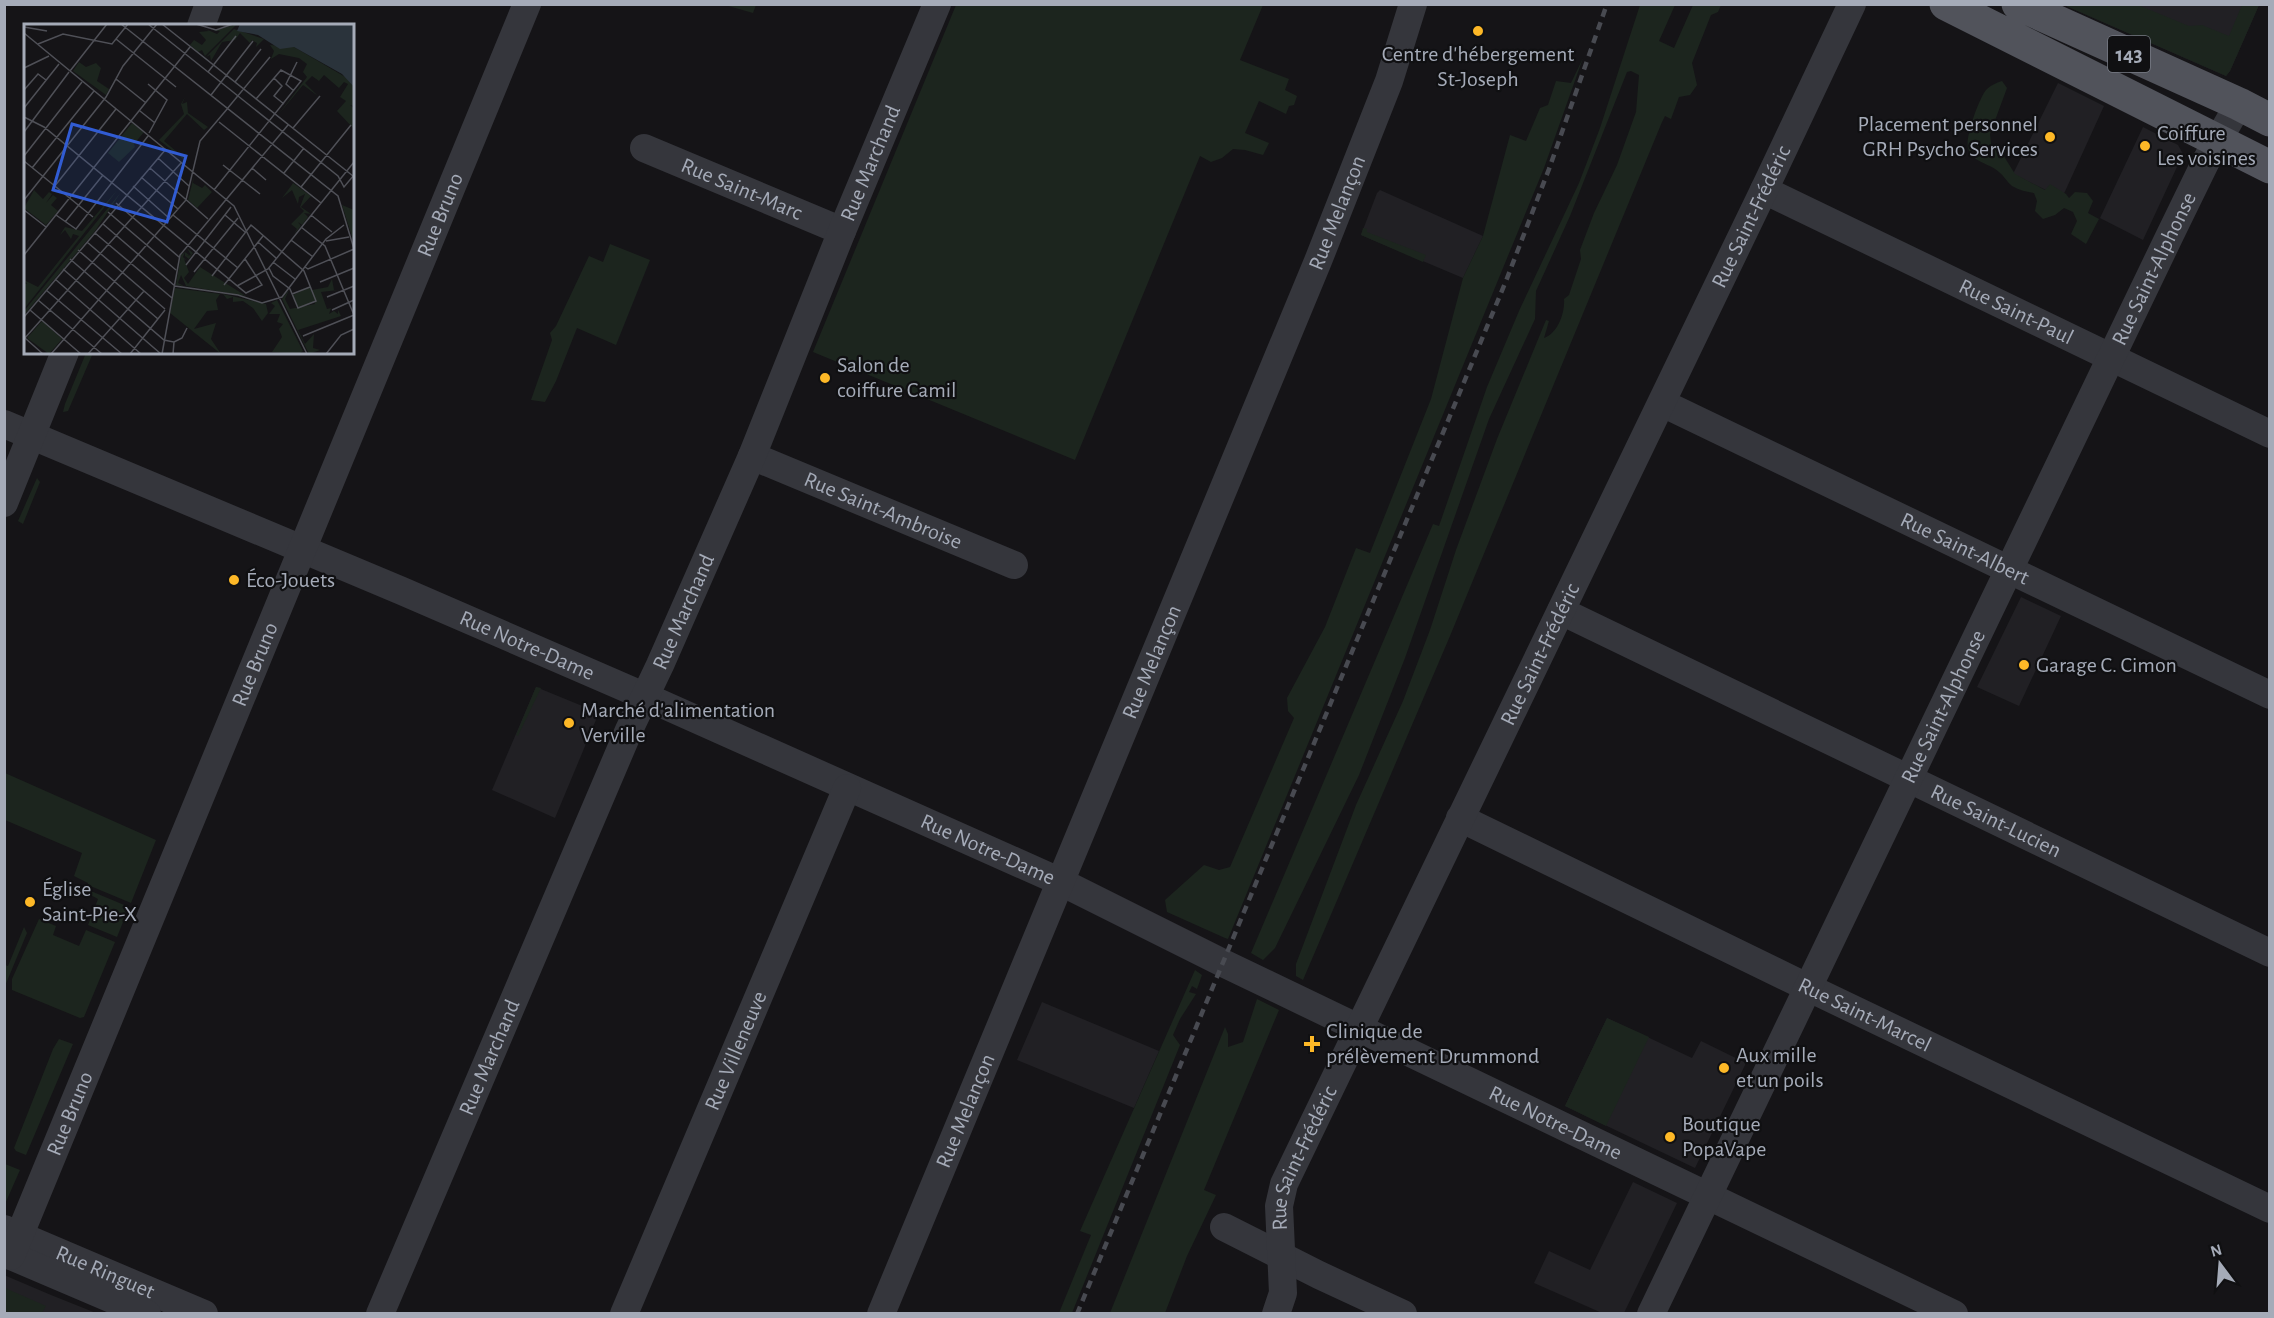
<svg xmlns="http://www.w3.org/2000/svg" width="2274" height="1318" font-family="'Alegreya Sans',sans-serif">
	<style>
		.built { fill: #212024 }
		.green { fill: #1c251e }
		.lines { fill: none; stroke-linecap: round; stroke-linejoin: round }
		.minor { stroke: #35363c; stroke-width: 28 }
		.major { stroke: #51535b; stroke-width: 33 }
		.rail { stroke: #484a51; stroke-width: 4.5; stroke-dasharray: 8 6; stroke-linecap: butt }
		.poi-dot { fill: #fdb827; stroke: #101012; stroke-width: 2 }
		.labels { text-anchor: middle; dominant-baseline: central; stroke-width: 4.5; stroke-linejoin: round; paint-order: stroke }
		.shield { fill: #101012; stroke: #787c86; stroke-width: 1.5 }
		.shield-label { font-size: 21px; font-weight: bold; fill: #a5abb8 }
		.poi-label { font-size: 22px; fill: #a5abb8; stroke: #101012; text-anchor: start }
		.street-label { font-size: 22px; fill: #a5abb8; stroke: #101012 }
		.inset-road { fill: none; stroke: #4f5057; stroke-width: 1.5 }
		.view { fill: #315cd3; fill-opacity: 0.15; stroke: #315cd3; stroke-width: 3 }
		.inset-edge { fill: none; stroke: #a5abb8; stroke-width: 3 }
	</style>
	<rect width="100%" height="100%" fill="#151417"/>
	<path class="built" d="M 2064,5 L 2259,5 L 2230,71 L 2226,76 Z
		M 2058,83 L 2104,106 L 2062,198 L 2013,174 Z
		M 2143,127 L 2178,145 L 2183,154 L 2143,240 L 2100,218 Z
		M 1380,190 L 1483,236 L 1463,278 L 1361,235 L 1377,193 Z
		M 2021,597 L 2061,616 L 2019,706 L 1977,687 Z
		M 536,687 L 597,712 L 598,715 L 555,818 L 492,790 Z
		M 1042,1002 L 1159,1051 L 1134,1108 L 1017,1060 Z
		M 1607,1018 L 1692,1058 L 1701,1041 L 1746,1063 L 1695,1168 L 1565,1106 Z
		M 1633,1182 L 1677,1203 L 1624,1313 L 1602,1313 L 1534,1283 L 1549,1251 L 1590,1270 Z
		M 4,1275 L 51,1295 L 96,1313 L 5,1313 Z"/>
	<path class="green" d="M 725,5 L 756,4 L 756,5 L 753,13 Z
		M 956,5 L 1263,5 L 1240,60 L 1289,79 L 1285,90 L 1297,96 L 1294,105 L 1289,106 L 1286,114 L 1259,101 L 1245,133 L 1269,143 L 1263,155 L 1245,150 L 1233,149 L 1222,158 L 1211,162 L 1200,156 L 1075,460 L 813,352 Z
		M 1640,5 L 1675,5 L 1659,41 L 1674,48 L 1693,5 L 1721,5 L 1718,12 L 1711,15 L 1692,63 L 1697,85 L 1690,95 L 1679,97 L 1671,119 L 1665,116 L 1662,122 L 1450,636 L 1303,980 L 1296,976 L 1296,964 L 1356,805 L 1403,701 L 1430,630 L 1456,550 L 1497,439 L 1546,320 L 1549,321 L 1544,338 C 1558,333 1565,313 1564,299 L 1569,295 L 1581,259 L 1580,250 L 1594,213 L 1617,165 L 1636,112 L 1639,75 L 1631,71 L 1627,72 L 1570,216 L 1536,291 L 1535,319 L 1489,419 L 1405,658 L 1359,775 L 1275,948 L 1263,960 L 1251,953 L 1433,524 L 1439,526 L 1487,387 L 1519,311 L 1579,183 L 1600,128 Z
		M 2064,5 L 2138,5 L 2189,26 L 2202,25 L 2229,36 L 2242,5 L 2259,5 L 2230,71 L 2226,76 Z
		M 1583,58 L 1544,168 L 1228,939 L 1225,938 L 1167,912 L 1165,900 L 1204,865 L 1219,870 L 1230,867 L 1294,718 L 1288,711 L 1287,698 L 1325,627 L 1356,548 L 1370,553 L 1431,399 L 1463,278 L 1483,236 L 1510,135 L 1526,141 L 1540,108 L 1548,105 L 1556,81 L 1571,83 Z
		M 2002,81 L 2007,88 L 1990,134 L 1991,144 L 2000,150 L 2015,174 L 2045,190 L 2050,184 L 2066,194 L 2069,198 L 2075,192 L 2087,193 L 2093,201 L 2088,213 L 2099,219 L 2086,244 L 2071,234 L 2077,221 L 2073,212 L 2064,208 L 2055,215 L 2043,219 L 2035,211 L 2037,201 L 2034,193 C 2027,192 2019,190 2012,186 C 2007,182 2004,176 1999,172 C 1990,163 1972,163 1968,148 C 1965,137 1979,99 1986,90 C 1991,85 1996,83 2002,81 Z
		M 1363,228 L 1367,229 L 1367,232 L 1426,255 L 1423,262 L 1361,235 Z
		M 610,244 L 650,260 L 616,345 L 577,328 L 556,381 L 545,402 L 531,400 L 552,340 L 550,333 L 556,326 L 589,256 L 603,262 Z
		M 86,353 L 93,353 L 68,411 L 63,412 L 65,404 Z
		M 37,478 L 40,482 L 23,524 L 18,521 Z
		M 536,687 L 541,688 L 518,736 L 516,735 Z
		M 5,773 L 156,840 L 131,903 L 88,885 L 88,883 L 74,876 L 82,853 L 5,820 Z
		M 86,889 L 129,907 L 117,937 L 88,925 L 98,899 L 85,892 Z
		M 39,919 L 56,926 L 53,935 L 79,946 L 86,930 L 115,942 L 84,1017 L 80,1018 L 12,990 L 12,979 Z
		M 24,927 L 27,933 L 5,986 L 5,965 L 8,966 Z
		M 1195,970 L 1202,975 L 1197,989 L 1192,986 L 1189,992 L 1196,994 L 1180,1019 L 1173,1035 L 1180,1045 L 1072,1313 L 1059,1313 L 1091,1235 L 1080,1231 Z
		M 1257,999 L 1279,1010 L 1204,1190 L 1216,1195 L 1187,1256 L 1165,1313 L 1110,1313 L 1225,1027 L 1228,1034 L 1228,1047 L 1243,1042 Z
		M 1607,1018 L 1649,1037 L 1606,1126 L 1565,1106 Z
		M 59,1039 L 73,1044 L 26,1155 L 16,1151 L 14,1148 L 53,1049 Z
		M 5,1164 L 20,1170 L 5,1204 Z
		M 5,1288 L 46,1306 L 42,1313 L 5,1313 Z"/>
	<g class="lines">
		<g class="minor">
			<path d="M 201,26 L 209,4"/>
			<path id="s1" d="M 644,148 L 842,231"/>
			<path id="s2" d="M 1764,190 L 2270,434"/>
			<path id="s3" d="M 1662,403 L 2270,695"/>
			<path id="s4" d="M 4,424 L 402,591 L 644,696 L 1061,882 L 1223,963 L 1954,1314"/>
			<path id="s5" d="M 752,456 L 1014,565"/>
			<path d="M 4,503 L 65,352"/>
			<path id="s6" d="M 1561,611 L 2270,953"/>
			<path id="s7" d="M 1460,818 L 1807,987 L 2270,1209"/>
			<path d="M 1224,1227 L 1319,1275 L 1403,1314"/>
			<path id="s8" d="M 4,1229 L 204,1314"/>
			<path d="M 4,1253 L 147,1314"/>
			<path id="s9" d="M 11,1256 L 527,4"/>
			<path id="s10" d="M 380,1314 L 629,730 L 660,665 L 752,456 L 842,231 L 937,4"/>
			<path id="s11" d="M 624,1314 L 847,788"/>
			<path id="s12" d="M 881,1314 L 1318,261 L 1389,81 L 1413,4"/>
			<path id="s13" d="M 1276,1314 L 1283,1293 L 1279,1206 L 1284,1184 L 1764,190 L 1852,4"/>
			<path id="s14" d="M 1651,1314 L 2169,237 L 2207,159 L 2239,104"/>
		</g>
		<path class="major" d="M 1946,4 L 2270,167
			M 2018,4 L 2239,104 L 2270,120"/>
		<path class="rail" d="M 1077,1314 L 1506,281 L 1549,169 L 1607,4"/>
	</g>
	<g class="poi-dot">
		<circle cx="1478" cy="31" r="6"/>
		<circle cx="2050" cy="137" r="6"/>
		<circle cx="2145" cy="146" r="6"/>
		<circle cx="825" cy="378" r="6"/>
		<circle cx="234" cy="580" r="6"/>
		<circle cx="2024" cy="665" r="6"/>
		<circle cx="569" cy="723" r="6"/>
		<circle cx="30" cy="902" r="6"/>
		<path d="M1309 1035h6v6h6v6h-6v6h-6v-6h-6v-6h6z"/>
		<circle cx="1724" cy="1068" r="6"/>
		<circle cx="1670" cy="1137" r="6"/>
	</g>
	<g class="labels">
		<rect class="shield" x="2108" y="36" width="42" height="36" rx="4.5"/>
		<g class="shield-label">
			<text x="2129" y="54">143</text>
		</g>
		<g class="poi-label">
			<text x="1478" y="54" text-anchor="middle">Centre d'hébergement<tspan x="1478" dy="25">St-Joseph</tspan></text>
			<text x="2038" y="124" text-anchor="end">Placement personnel<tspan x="2038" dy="25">GRH Psycho Services</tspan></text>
			<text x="2157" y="133">Coiffure<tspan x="2157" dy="25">Les voisines</tspan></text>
			<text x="837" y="365">Salon de<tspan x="837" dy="25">coiffure Camil</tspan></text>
			<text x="246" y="580">Éco-Jouets</text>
			<text x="2036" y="665">Garage C. Cimon</text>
			<text x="581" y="710">Marché d'alimentation<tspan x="581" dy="25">Verville</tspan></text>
			<text x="42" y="889">Église<tspan x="42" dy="25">Saint-Pie-X</tspan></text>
			<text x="1326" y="1031">Clinique de<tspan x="1326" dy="25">prélèvement Drummond</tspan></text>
			<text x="1736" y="1055">Aux mille<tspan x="1736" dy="25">et un poils</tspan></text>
			<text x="1682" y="1124">Boutique<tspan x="1682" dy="25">PopaVape</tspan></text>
		</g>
		<g class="street-label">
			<text stroke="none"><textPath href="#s10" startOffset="1251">Rue Marchand</textPath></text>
			<text stroke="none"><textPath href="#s1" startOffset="106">Rue Saint-Marc</textPath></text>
			<text stroke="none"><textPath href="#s12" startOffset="1192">Rue Melançon</textPath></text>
			<text stroke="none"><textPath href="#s9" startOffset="1126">Rue Bruno</textPath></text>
			<text stroke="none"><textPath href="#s13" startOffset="1206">Rue Saint-Frédéric</textPath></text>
			<text stroke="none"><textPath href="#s14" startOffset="1160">Rue Saint-Alphonse</textPath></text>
			<text stroke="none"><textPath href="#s2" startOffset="280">Rue Saint-Paul</textPath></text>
			<text stroke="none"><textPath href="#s5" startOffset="142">Rue Saint-Ambroise</textPath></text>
			<text stroke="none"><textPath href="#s3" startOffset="336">Rue Saint-Albert</textPath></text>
			<text stroke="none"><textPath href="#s10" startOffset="765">Rue Marchand</textPath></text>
			<text stroke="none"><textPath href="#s4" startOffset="568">Rue Notre-Dame</textPath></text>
			<text stroke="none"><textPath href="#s13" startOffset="720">Rue Saint-Frédéric</textPath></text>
			<text stroke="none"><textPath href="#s12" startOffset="706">Rue Melançon</textPath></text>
			<text stroke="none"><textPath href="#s9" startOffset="640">Rue Bruno</textPath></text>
			<text stroke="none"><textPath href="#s14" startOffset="674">Rue Saint-Alphonse</textPath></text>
			<text stroke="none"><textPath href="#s6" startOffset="483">Rue Saint-Lucien</textPath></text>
			<text stroke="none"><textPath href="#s4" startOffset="1072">Rue Notre-Dame</textPath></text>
			<text stroke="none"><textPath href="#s7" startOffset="450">Rue Saint-Marcel</textPath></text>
			<text stroke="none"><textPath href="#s11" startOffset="286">Rue Villeneuve</textPath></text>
			<text stroke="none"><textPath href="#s10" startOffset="279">Rue Marchand</textPath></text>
			<text stroke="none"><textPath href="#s12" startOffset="220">Rue Melançon</textPath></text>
			<text stroke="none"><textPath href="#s9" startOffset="154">Rue Bruno</textPath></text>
			<text stroke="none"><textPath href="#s4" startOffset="1702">Rue Notre-Dame</textPath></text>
			<text stroke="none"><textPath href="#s13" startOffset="162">Rue Saint-Frédéric</textPath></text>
			<text stroke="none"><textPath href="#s8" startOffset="110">Rue Ringuet</textPath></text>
		</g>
	</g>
	<g transform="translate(24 24)">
		<rect width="330" height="330" fill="#151417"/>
		<path d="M 213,0 L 181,32 L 178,26 L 174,28 L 166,21 L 170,16 L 178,21 L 182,16 L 175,8 L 185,7 L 177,3 L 193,10 L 196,7 L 189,7 ZM 210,5 L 240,15 L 232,23 L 233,19 L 228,16 L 226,19 L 216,9 L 211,16 L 198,18 L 187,37 L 186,31 L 182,33 ZM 246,21 L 270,23 L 323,54 L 330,63 L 330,82 L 326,81 L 330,84 L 330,105 L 313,87 L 322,77 L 316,73 L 324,60 L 320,58 L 315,64 L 300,51 L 295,57 L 288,52 L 281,59 L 294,72 L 279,61 L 254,91 L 283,53 L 279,48 L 283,40 L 275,34 L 255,30 L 247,35 L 250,27 ZM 55,38 L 62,43 L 72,39 L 77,44 L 73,57 L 85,65 L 82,71 L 49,47 ZM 161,73 L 158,80 L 163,78 L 164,89 L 184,103 L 180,106 L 163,90 L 140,117 L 159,133 L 163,128 L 159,135 L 135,116 L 160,90 L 157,80 ZM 108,99 L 120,108 L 110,120 L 111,123 L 95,138 L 84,129 ZM 170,152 L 169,159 L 178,164 L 181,161 L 188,168 L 173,184 L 164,176 ZM 269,159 L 287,172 L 277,183 L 287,190 L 280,189 L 284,193 L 278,201 L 274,198 L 277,202 L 270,210 L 273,205 L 267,200 L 280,187 L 276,183 L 281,170 L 275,173 L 274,180 L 268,166 L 258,174 L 267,162 L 275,167 L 267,162 ZM 94,165 L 76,189 L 0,285 L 0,260 L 3,260 L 0,256 L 14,263 L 55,212 L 49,210 L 47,215 L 41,206 L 36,211 L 41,203 L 58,207 ZM 10,166 L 19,175 L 25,168 L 28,170 L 22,179 L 29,171 L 33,174 L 27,181 L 34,187 L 22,201 L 0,184 ZM 97,168 L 71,207 L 0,291 L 0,287 ZM 318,181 L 330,186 L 330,219 ZM 163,224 L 169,229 L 165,235 L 161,232 L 161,228 L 159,233 L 163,237 L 160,235 L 165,248 L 160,254 L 164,260 L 176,243 L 222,272 L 162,262 L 157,251 L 154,259 L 160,262 L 152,261 L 157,231 L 161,228 L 165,231 L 162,232 L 167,231 ZM 308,255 L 310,266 L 314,266 L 297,268 L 303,285 L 307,284 L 305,290 L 310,287 L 314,290 L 314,286 L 317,292 L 274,306 L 281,320 L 290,310 L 289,324 L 296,326 L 285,330 L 258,275 L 265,266 L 261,275 L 266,285 L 291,280 L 288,266 L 304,263 ZM 286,263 L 291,277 L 274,284 L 269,271 ZM 151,264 L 196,270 L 192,276 L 194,286 L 183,287 L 170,305 L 192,299 L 187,315 L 197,330 L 146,289 ZM 199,270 L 242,280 L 244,289 L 238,297 L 229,284 L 219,277 L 209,278 L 209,273 L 203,275 ZM 253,276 L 279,327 L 275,330 L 248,328 L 258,313 L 255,305 L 259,300 L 253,298 L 256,290 L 245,290 L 251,282 L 247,279 ZM 18,297 L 38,315 L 25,330 L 3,314 Z" fill="#1c251e"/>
		<path d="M 216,0 L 330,0 L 330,63 L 318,50 L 270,23 L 256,25 L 234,11 L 213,7 Z" fill="#2a333b"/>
		<path class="inset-road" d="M 97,0 L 314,172 L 330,225M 124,0 L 314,152 L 320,163 L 330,151M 138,0 L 329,152M 172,0 L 192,6 L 209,0M 0,3 L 23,7M 0,9 L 210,182 L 283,330M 92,15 L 152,63M 14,20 L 39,10 L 88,20 L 104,0M 0,44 L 25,32M 46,47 L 83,0M 184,48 L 212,12M 250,54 L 258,62 L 250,72 L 260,80M 92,55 L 122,79M 211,58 L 237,25M 124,60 L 143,76 L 125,109M 0,66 L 14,50 L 22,56M 270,67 L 262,60 L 273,38M 187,71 L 229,17M 0,84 L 35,40M 203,85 L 246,33M 116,87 L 131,99M 0,93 L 20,103 L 222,269 L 238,261 L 221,235M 195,98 L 297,179M 269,104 L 296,72M 0,108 L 45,48M 0,132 L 58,58M 134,134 L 165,162M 0,137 L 69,193M 199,141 L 236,170M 8,144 L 70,67M 126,144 L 184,195M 228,144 L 242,156M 260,149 L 280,124M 117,153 L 154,185M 109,162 L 146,195M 30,163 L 92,85M 277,163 L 327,101M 190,166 L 277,57 L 257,46 L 232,75M 0,176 L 82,73 L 99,42 L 133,0M 92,179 L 155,233M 0,186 L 22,203M 84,188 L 152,246M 32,191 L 52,205 L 124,112M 149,191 L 214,244M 201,191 L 221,208M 287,191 L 308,208M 41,198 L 79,151M 79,200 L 151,262 L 214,271 L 238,279 L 258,273 L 302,215 L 320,201M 277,203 L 301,222 L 330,291M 71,209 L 148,274M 267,216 L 289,233M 302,217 L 325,213M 63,218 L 141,285M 234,218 L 252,234M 54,226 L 134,295M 0,231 L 166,23M 46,235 L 140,316 L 150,318 L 149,330M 249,238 L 271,255M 162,241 L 207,183M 281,243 L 284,245 L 330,225M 39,245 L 137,330M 170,248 L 214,194M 188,252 L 227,201 L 280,247 L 292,277 L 274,284 L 266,265 L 249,252 L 245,244M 31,255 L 117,330M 296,258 L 330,244M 200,261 L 239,212M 213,262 L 244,245 L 330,138M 22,266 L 98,330M 268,270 L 286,263M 303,273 L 330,262M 14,276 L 78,330M 6,286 L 57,330M 308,286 L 330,276M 0,293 L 142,125M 279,312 L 330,291M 1,314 L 19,330M 0,315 L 157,139M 150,318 L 158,314 L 163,304M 27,330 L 162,176 L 176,117 L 204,84M 64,330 L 120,267M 106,330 L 141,286M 138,330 L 156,231 L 264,101M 302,330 L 317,311 L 330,305"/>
		<path class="view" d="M 48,100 L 162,132 L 143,198 L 29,166 Z"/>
		<rect width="330" height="330" class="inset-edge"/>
	</g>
	<rect width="2274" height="1318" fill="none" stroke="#a5abb8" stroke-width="12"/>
	<g transform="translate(2220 1264) rotate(344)" stroke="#101012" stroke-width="4.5" paint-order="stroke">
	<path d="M0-4.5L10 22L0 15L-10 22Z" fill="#a5abb8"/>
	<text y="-9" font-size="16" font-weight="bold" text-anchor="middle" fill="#a5abb8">N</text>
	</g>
</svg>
